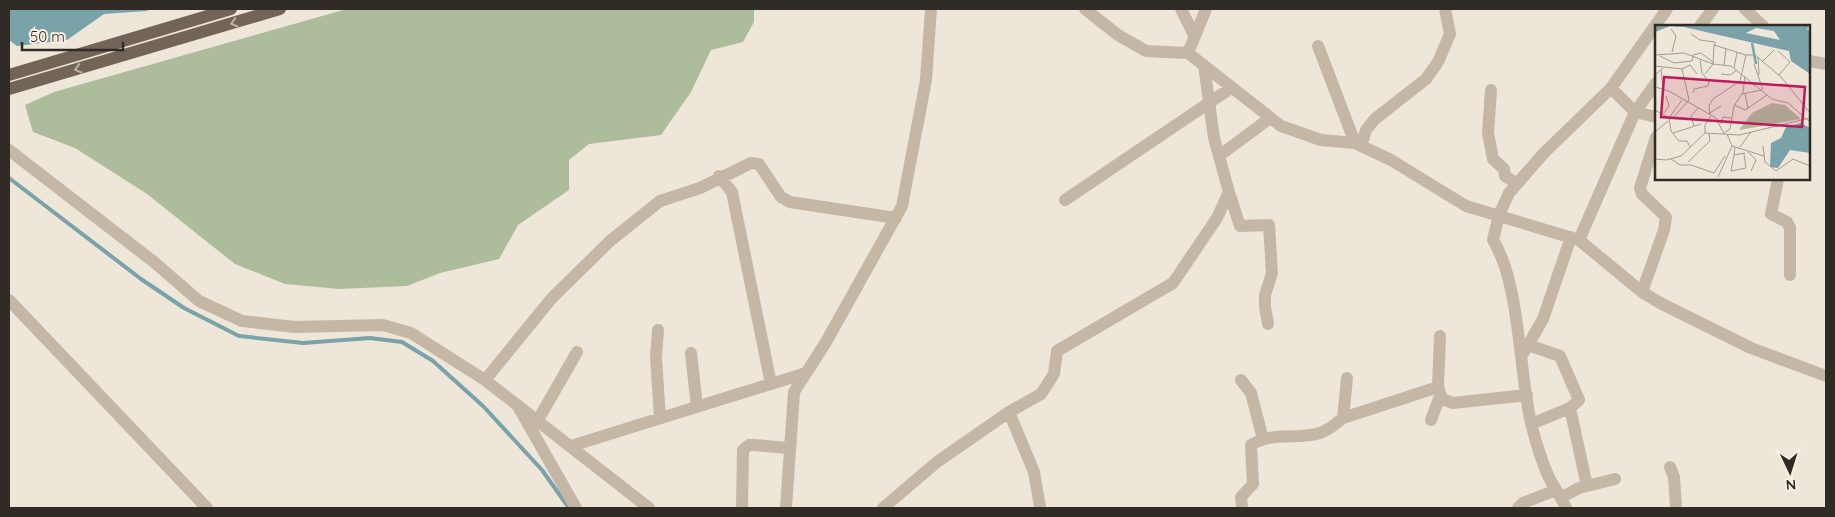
<svg xmlns="http://www.w3.org/2000/svg" width="1835" height="517" font-family="Quicksand,sans-serif">
	<style>
		.green { fill: #adbc9a }
		.water { fill: #79a2a9 }
		.lines { fill: none; stroke-linecap: round; stroke-linejoin: round }
		.stream { stroke: #79a2a9; stroke-width: 4 }
		.minor { stroke: #c5b7a5; stroke-width: 12 }
		.major { stroke: #726458; stroke-width: 12 }
		.oneway { stroke: #bbb1a4 }
		.inset-river { fill: none; stroke: #79a2a9; stroke-width: 2.5 }
		.inset-road { fill: none; stroke: #a29b91; stroke-width: 1 }
		.view { fill: #c2185b; fill-opacity: 0.15; stroke: #c2185b; stroke-width: 2.5 }
		.inset-edge { fill: none; stroke: #312b26; stroke-width: 2.5 }
	</style>
	<rect width="100%" height="100%" fill="#eee6d8"/>
	<path class="green" d="M 347,9 L 754,9 L 754,22 L 743,42 L 711,50 L 691,92 L 661,135 L 589,144 L 569,160 L 569,190 L 518,225 L 499,259 L 440,273 L 407,286 L 339,289 L 285,284 L 235,264 L 147,194 L 75,148 L 33,132 L 25,105 L 54,92 Z"/>
	<path class="water" d="M 9,9 L 149,9 L 147,11 L 104,14 L 67,40 L 17,46 L 9,40 Z"/>
	<g class="lines">
		<path class="stream" d="M 9,178 L 141,279 L 184,308 L 239,336 L 303,343 L 370,338 L 402,342 L 433,361 L 483,406 L 542,470 L 569,508"/>
		<path class="minor" d="M 1085,9 L 1118,35 L 1146,51 L 1188,53 L 1281,126 L 1321,140 L 1355,143 L 1391,160 L 1466,206 L 1579,240 L 1642,292 L 1662,304 L 1751,348 L 1826,376
			M 1181,9 L 1194,35
			M 1745,9 L 1763,26
			M 1700,26 L 1713,9
			M 1318,46 L 1355,143
			M 1188,53 L 1206,9
			M 1809,61 L 1826,64
			M 1611,88 L 1635,112 L 1656,117
			M 1491,90 L 1488,133 L 1493,159 L 1504,169 L 1505,176 L 1516,183
			M 1361,146 L 1366,130 L 1375,119 L 1426,79 L 1438,62 L 1450,34 L 1445,9
			M 9,150 L 154,262 L 199,301 L 242,321 L 295,327 L 383,325 L 411,333 L 485,380 L 649,508
			M 1219,156 L 1270,118
			M 719,176 L 732,192 L 771,384
			M 1778,179 L 1771,214 L 1787,222 L 1790,228 L 1790,275
			M 1229,192 L 1240,226 L 1269,225 L 1272,273 L 1265,295 L 1265,307 L 1268,324
			M 1065,200 L 1231,88
			M 1579,240 L 1635,112 L 1656,83
			M 1642,292 L 1664,230 L 1666,217 L 1642,194 L 1640,188 L 1656,137
			M 9,300 L 207,508
			M 658,330 L 656,358 L 660,418
			M 1528,345 L 1560,356 L 1579,400 L 1570,408 L 1531,424
			M 1524,352 L 1543,319 L 1571,237
			M 691,353 L 697,407
			M 485,380 L 552,298 L 610,241 L 660,201 L 700,188 L 751,163 L 759,164 L 781,197 L 790,202 L 896,218
			M 1241,380 L 1251,393 L 1263,439
			M 1438,387 L 1442,399 L 1453,403 L 1527,395
			M 519,408 L 576,508
			M 1570,408 L 1587,486
			M 1009,412 L 1034,472 L 1040,507
			M 1343,418 L 1347,378
			M 538,420 L 577,352
			M 1431,420 L 1440,396
			M 571,446 L 806,373
			M 1670,467 L 1674,477 L 1676,508
			M 1562,497 L 1579,488 L 1615,479
			M 742,508 L 743,450 L 749,445 L 754,445 L 789,448
			M 786,508 L 794,392 L 826,342 L 902,206 L 926,80 L 931,9
			M 883,508 L 937,462 L 1009,412 L 1041,394 L 1054,374 L 1057,351 L 1173,283 L 1217,218 L 1229,192 L 1214,138 L 1204,65
			M 1242,508 L 1241,497 L 1253,484 L 1251,445 C 1273,431 1297,440 1320,433 C 1329,430 1336,424 1343,418 L 1438,387 L 1440,336
			M 1518,508 L 1523,503 L 1556,490
			M 1566,508 C 1562,499 1558,493 1553,485 C 1544,470 1535,440 1531,423 C 1519,372 1520,283 1493,240 L 1499,215 L 1509,193 L 1543,154 L 1611,88 L 1667,9"/>
		<path class="major" d="M 9,75 L 231,9
			M 9,89 L 280,9"/>
	</g>
	<defs><path id="oneway-chevron" d="M-2-3.5L2.5 0L-2 3.5" fill="none" stroke-width="1.6" stroke-linecap="round" stroke-linejoin="round" transform="scale(1.25)"/></defs>
	<g class="oneway">
		<use href="#oneway-chevron" transform="translate(234 23) rotate(164)"/>
		<use href="#oneway-chevron" transform="translate(78 69) rotate(163)"/>
	</g>
	<g transform="translate(1655 25)">
		<rect width="155" height="155" fill="#eee6d8"/>
		<path d="M 117,78 L 130,80 L 146,94 L 84,105 L 97,88 Z" fill="#adbc9a"/>
		<path d="M 0,0 L 155,0 L 152,4 L 155,7 L 155,49 L 136,36 L 134,26 L 29,2 L 15,1 L 0,7 ZM 101,3 L 119,6 L 125,15 L 91,8 ZM 146,98 L 155,103 L 155,128 L 135,125 L 123,143 L 115,142 L 116,118 L 126,113 L 131,102 Z" fill="#79a2a9" fill-rule="evenodd"/>
		<path class="inset-river" d="M 97,18 L 101,39"/>
		<path class="inset-road" d="M 16,4 L 21,11 L 17,27M 36,9 L 45,15 L 60,17 L 60,20M 123,26 L 135,37 L 124,50M 0,30 L 29,28 L 58,39 L 76,41 L 117,74 L 133,78 L 155,97M 5,31 L 19,38 L 37,36 L 38,30 L 46,28 L 58,37M 103,32 L 104,50M 108,36 L 119,25M 99,39 L 108,65M 69,40 L 71,23M 0,41 L 27,44 L 34,75 L 17,94M 79,43 L 82,27M 27,44 L 35,40 L 42,49M 6,45 L 8,63M 50,49 L 58,39 L 59,20 L 91,30 L 100,30 L 126,52 L 155,88M 66,49 L 75,50 L 82,45M 0,62 L 14,66 L 61,93 L 69,109M 38,68 L 39,64 L 53,61 L 54,57 L 47,48 L 45,35M 90,68 L 93,84M 87,69 L 106,65M 1,76 L 0,85 L 14,93 L 16,106 L 24,116 L 32,116 L 35,122M 0,77 L 1,49 L 8,43M 79,80 L 90,85 L 112,70M 9,88 L 14,81 L 11,71M 53,89 L 66,81M 55,90 L 54,81 L 58,74 L 85,56 L 91,30M 14,93 L 27,75M 66,99 L 68,92 L 76,93M 39,101 L 36,91 L 43,83M 0,107 L 13,96M 18,108 L 46,99M 50,108 L 50,100 L 56,91M 69,108 L 75,104 L 79,81 L 88,67 L 90,51M 77,121 L 109,131M 108,121 L 110,137 L 121,146 L 138,134 L 155,141M 80,122 L 79,130 L 90,128M 85,122 L 96,107M 93,127 L 101,135 L 96,146M 79,130 L 76,146 L 91,143 L 89,129M 0,134 L 11,135 L 26,131 L 50,108 L 84,110 L 155,93M 16,134 L 25,140 L 36,140 L 59,148 L 70,131M 33,137 L 55,116 L 54,108M 63,152 L 77,121 L 72,109"/>
		<path class="view" d="M 9,52 L 150,62 L 147,102 L 6,92 Z"/>
		<rect width="155" height="155" class="inset-edge"/>
	</g>
	<rect width="1835" height="517" fill="none" stroke="#312b26" stroke-width="20"/>
	<g transform="translate(1790 472) rotate(176)" stroke="#f7f0e3" stroke-width="4" paint-order="stroke">
	<path d="M0-4L9 19L0 12L-9 19Z" fill="#312b26"/>
	<text y="-8" font-size="14" font-weight="bold" text-anchor="middle" fill="#312b26">N</text>
	</g>
	<path d="M22 42v8h101v-8" fill="none" stroke="#312b26" stroke-width="2.5"/>
	<text x="30" y="42" font-size="15" fill="#312b26" stroke="#f7f0e3" stroke-width="4" paint-order="stroke">50 m</text>
</svg>
